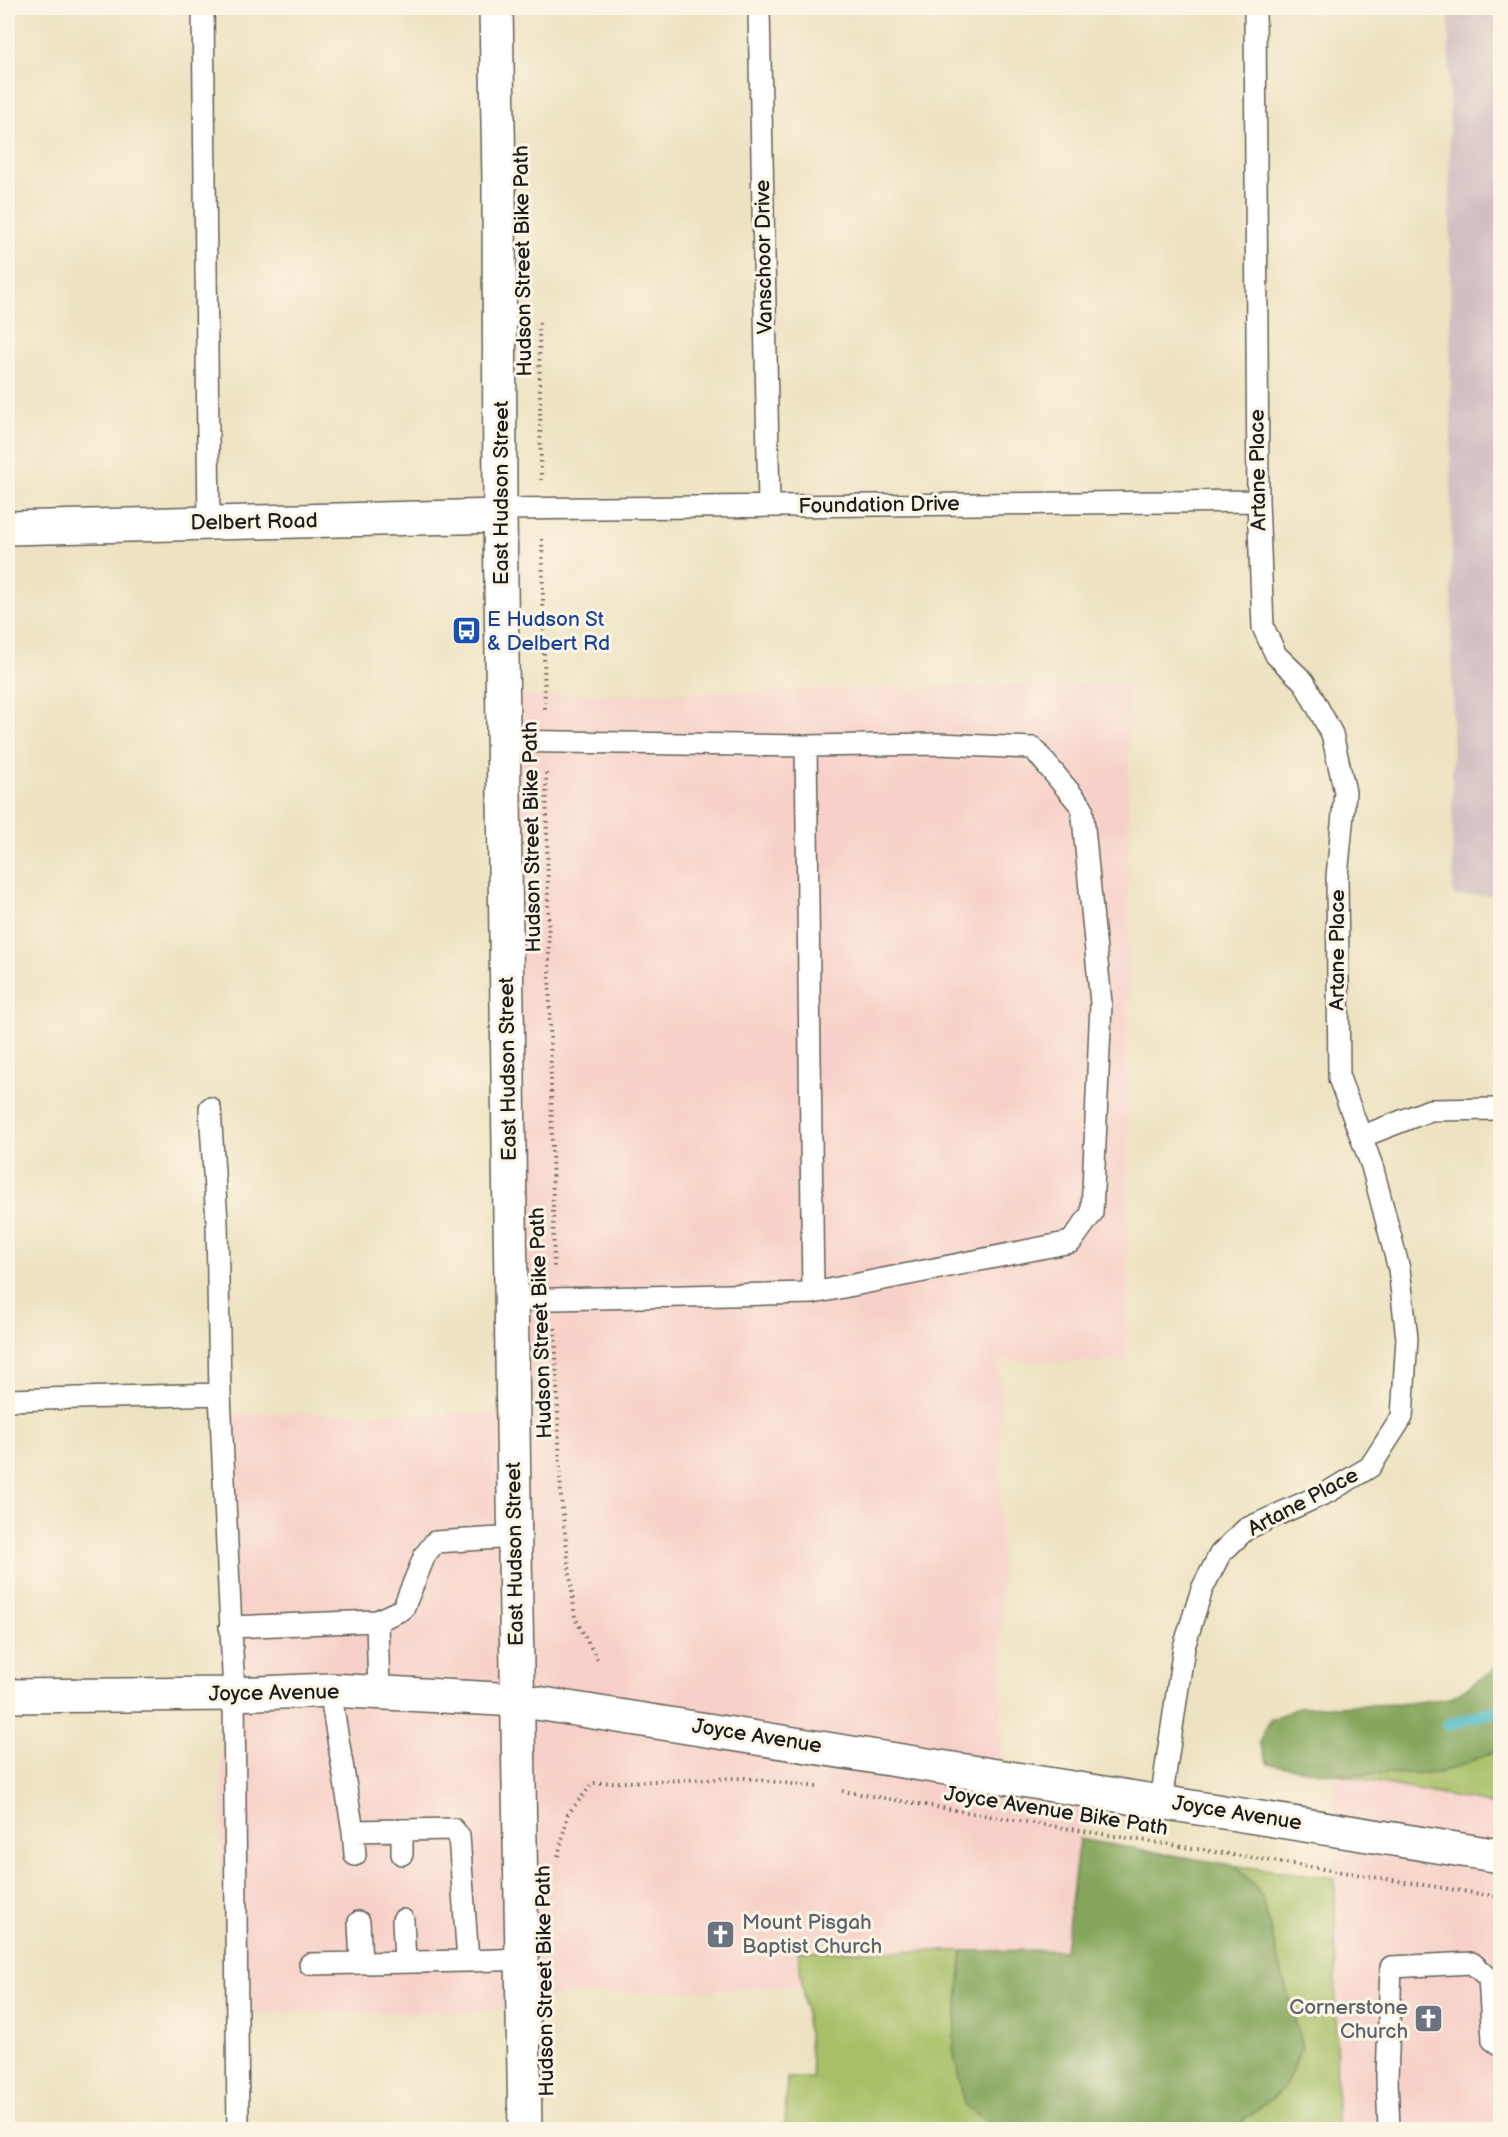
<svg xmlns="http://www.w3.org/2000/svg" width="1508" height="2137" font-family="'Balsamiq Sans',sans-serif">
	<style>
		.built { fill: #f7d1c9 }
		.industrial { fill: #d2bfc1 }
		.green { fill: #a7c067; stroke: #626e42; stroke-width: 1.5 }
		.forest { fill: #85a65c; stroke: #50613c; stroke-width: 1.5 }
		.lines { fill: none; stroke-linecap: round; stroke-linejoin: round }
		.stream { stroke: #4cbac5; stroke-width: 12 }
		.service-casing { stroke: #656156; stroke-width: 24 }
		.minor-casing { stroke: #656156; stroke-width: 36 }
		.tertiary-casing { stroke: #656156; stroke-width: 36 }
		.secondary-casing { stroke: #656156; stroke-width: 36 }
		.path { stroke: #656156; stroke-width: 4; stroke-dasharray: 1.5 4.5; stroke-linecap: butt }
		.service { stroke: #fff; stroke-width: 21 }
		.minor { stroke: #fff; stroke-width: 33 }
		.tertiary { stroke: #fff; stroke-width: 33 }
		.secondary { stroke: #fff; stroke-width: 33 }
		.labels { text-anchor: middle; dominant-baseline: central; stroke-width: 6; stroke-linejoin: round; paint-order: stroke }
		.street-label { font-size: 21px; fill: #1c1c1c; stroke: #fcf5e5 }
		.transit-label { font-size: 21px; fill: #164399; stroke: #fcf5e5; text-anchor: start }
		.worship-label { font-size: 21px; fill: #5b616d; stroke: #fcf5e5; text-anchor: start }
	</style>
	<rect width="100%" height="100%" fill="#fcf5e5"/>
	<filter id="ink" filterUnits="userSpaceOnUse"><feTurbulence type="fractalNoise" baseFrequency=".0167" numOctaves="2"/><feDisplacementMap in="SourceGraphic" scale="12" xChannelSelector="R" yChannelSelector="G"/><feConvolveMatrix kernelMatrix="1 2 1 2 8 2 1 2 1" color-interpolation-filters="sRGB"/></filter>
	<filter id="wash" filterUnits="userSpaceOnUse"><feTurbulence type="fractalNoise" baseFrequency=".008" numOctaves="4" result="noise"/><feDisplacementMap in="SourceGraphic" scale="24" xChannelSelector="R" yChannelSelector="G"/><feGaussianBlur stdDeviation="1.35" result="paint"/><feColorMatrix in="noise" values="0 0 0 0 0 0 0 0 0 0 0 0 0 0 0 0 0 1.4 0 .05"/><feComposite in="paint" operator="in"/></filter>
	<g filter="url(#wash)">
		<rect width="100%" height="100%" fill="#ede2c1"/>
		<path class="built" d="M 1129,683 L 1127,1362 L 1000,1361 L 1002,1766 L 1083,1785 L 1079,1839 L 1065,1951 L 799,1951 L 803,1987 L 571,1995 L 480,2012 L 224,2013 L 217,1414 L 513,1413 L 499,696 Z
			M 1334,1774 L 1500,1806 L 1500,2129 L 1337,2129 Z"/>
		<path class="industrial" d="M 1449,8 L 1500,8 L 1500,895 L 1453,896 Z"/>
		<path class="green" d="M 1500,1746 L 1500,1806 L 1334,1774 L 1438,1773 L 1492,1753 Z
			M 1237,1866 L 1335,1878 L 1337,2129 L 1232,2130 L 1284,2089 L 1261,1895 Z
			M 798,1951 L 963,1951 L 953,2050 L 996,2127 L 1016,2129 L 785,2130 L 787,2078 L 813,2078 Z"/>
		<path class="forest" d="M 1500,1661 L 1500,1746 L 1492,1753 L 1438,1773 L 1334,1774 L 1268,1764 L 1259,1742 L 1270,1720 L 1298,1707 L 1399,1704 L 1451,1698 L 1490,1673 Z
			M 1079,1839 L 1237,1866 L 1261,1895 L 1302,2047 L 1284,2089 L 1232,2129 L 1016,2129 L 996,2127 L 965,2106 L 953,2050 L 963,1951 L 1065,1950 Z"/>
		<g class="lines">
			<path class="stream" d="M 1448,1725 L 1500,1709"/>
		</g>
	</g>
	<g filter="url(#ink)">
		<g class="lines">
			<defs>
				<path id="service" d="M 203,8 L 209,523
					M 759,8 L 769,506
					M 500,509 L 1258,501
					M 503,741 L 806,746 L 813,1293 L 511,1300
					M 806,746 L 939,744 L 1033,748 L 1082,807 L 1101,1003 L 1092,1213 L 1071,1242 L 813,1293
					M 210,1108 L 217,1222 L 220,1394 L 234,1694 L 238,2130
					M 1361,1137 L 1430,1110 L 1500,1109
					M 8,1400 L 220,1394
					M 377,1621 L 403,1609 L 425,1555 L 435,1542 L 515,1537
					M 230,1627 L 377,1621 L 379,1693
					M 330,1690 L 353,1831 L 453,1829 L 459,1836 L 468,1961 L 523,1959
					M 1161,1801 L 1184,1647 L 1202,1589 L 1220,1554 L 1246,1529 L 1328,1492 L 1370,1467 L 1402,1417 L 1407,1338 L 1399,1269 L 1372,1166 L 1339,1078 L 1337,877 L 1345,792 L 1332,734 L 1304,682 L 1276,655 L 1263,627 L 1258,501 L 1255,8
					M 402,1830 L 402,1854
					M 353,1831 L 355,1855
					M 403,1920 L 405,1962
					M 359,1922 L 361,1963
					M 310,1964 L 468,1961
					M 1389,2130 L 1387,2078 L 1391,1967 L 1472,1963 L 1489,1978 L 1493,2040 L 1500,2045"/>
				<path id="minor" d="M 8,528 L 500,516"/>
				<path id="tertiary" d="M 8,1696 L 234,1694 L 330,1690 L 518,1700 L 1500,1856"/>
				<path id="secondary" d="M 496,8 L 499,181 L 500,516 L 514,1496 L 525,2130"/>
			</defs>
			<use href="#service" class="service-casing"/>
			<use href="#minor" class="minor-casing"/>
			<use href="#tertiary" class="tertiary-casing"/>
			<use href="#secondary" class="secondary-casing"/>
			<path class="path" d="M 539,323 L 541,480
				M 542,539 L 545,711
				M 546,773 L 554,1269
				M 555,1328 L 561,1498 L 575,1618 L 597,1659
				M 842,1791 L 1001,1818 L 1500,1897
				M 558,1856 L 568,1814 L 593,1783 L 744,1778 L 817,1787"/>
			<use href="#service" class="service"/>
			<use href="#minor" class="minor"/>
			<use href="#tertiary" class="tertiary"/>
			<use href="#secondary" class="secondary"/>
		</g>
	</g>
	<defs>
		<symbol id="bus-square" viewBox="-11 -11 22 22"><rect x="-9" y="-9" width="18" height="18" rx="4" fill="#1a4fb4" stroke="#fcf5e5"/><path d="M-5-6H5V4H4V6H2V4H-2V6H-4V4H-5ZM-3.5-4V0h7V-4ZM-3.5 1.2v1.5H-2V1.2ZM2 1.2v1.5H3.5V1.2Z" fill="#fff"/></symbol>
		<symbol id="church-square" viewBox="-11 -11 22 22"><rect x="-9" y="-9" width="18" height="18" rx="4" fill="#6b7280" stroke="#fcf5e5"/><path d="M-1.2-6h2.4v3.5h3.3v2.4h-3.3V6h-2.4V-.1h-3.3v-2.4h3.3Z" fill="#fff"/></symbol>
	</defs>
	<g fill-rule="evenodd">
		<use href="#bus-square" x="450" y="614" width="33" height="33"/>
		<use href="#church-square" x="704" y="1918" width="33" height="33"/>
		<use href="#church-square" x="1412" y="2002" width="33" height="33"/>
	</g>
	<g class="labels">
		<g class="street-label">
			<text transform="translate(764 257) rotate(-91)">Vanschoor Drive</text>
			<text transform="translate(523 261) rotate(-91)">Hudson Street Bike Path</text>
			<text transform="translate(1258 470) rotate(-91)">Artane Place</text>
			<text transform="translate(501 493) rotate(-90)">East Hudson Street</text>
			<text transform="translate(879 505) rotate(-1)">Foundation Drive</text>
			<text transform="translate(254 522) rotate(-1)">Delbert Road</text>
			<text transform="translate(532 837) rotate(-91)">Hudson Street Bike Path</text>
			<text transform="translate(1337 950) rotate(-90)">Artane Place</text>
			<text transform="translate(508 1069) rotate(-91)">East Hudson Street</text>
			<text transform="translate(541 1323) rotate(-92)">Hudson Street Bike Path</text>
			<text transform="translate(1303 1502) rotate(-28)">Artane Place</text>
			<text transform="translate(515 1554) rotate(-91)">East Hudson Street</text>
			<text transform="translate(274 1693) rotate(-1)">Joyce Avenue</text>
			<text transform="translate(757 1736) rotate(9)">Joyce Avenue</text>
			<text transform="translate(1056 1811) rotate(9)">Joyce Avenue Bike Path</text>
			<text transform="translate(1237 1813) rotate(9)">Joyce Avenue</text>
			<text transform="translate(545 1981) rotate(-91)">Hudson Street Bike Path</text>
		</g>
		<g class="transit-label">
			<text x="487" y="619">E Hudson St<tspan x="487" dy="24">&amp; Delbert Rd</tspan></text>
		</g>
		<g class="worship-label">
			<text x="742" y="1922">Mount Pisgah<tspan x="742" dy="24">Baptist Church</tspan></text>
			<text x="1408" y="2007" text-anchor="end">Cornerstone<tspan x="1408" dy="24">Church</tspan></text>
		</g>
	</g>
	<rect width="1508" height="2137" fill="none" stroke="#fcf5e5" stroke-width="30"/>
</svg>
